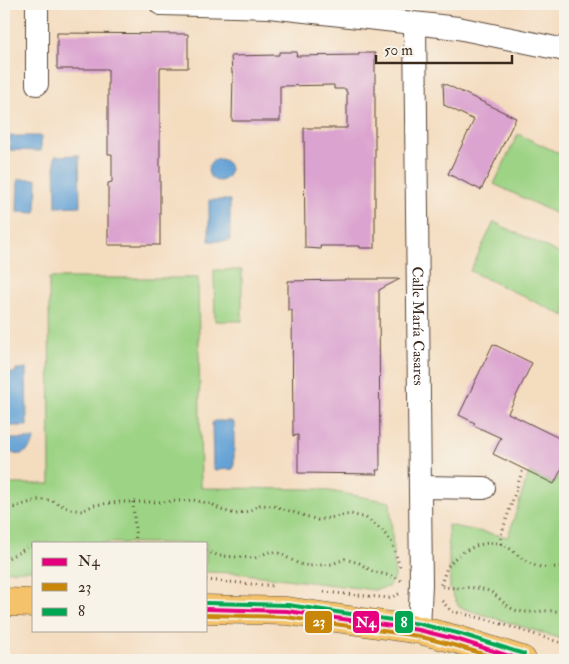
<svg xmlns="http://www.w3.org/2000/svg" width="569" height="664" font-family="'IM FELL Double Pica',serif">
	<style>
		.green { fill: #9cd384; stroke: #6c7e51 }
		.water { fill: #64a1d5; stroke: #50667a }
		.building { fill: #dba4d0 }
		.lines { fill: none; stroke-linecap: round; stroke-linejoin: round }
		.minor-casing { stroke: #574536; stroke-width: 24 }
		.major-casing { stroke: #574536; stroke-width: 29 }
		.path { stroke: #574536; stroke-width: 3; stroke-dasharray: 1 4; stroke-linecap: butt }
		.minor { stroke: #fff; stroke-width: 22 }
		.major { stroke: #f3c26a; stroke-width: 28 }
		.bus-1-casing { stroke: #f7f3e8; stroke-width: 8 }
		.bus-2-casing { stroke: #f7f3e8; stroke-width: 8 }
		.bus-3-casing { stroke: #f7f3e8; stroke-width: 8 }
		.bus-1 { stroke: #e5007d; stroke-width: 4 }
		.bus-2 { stroke: #c88708; stroke-width: 4 }
		.bus-3 { stroke: #00a651; stroke-width: 4 }
		.labels { text-anchor: middle; dominant-baseline: central; stroke-width: 4; stroke-linejoin: round; paint-order: stroke }
		.street-label { font-size: 15px; fill: #3b2a1e; stroke: #f7f3e8 }
		.line-badge { stroke: #f7f3e8; stroke-width: 2 }
		.badge-label { font-size: 14px; text-anchor: middle; font-weight: bold; fill: #fff }
	</style>
	<rect width="100%" height="100%" fill="#f7f3e8"/>
	<filter id="ink" filterUnits="userSpaceOnUse"><feTurbulence type="fractalNoise" baseFrequency=".02" numOctaves="2"/><feDisplacementMap in="SourceGraphic" scale="10" xChannelSelector="R" yChannelSelector="G"/><feConvolveMatrix kernelMatrix="1 2 1 2 8 2 1 2 1" color-interpolation-filters="sRGB"/></filter>
	<filter id="wash" filterUnits="userSpaceOnUse"><feTurbulence type="fractalNoise" baseFrequency=".0096" numOctaves="4" result="noise"/><feDisplacementMap in="SourceGraphic" scale="20" xChannelSelector="R" yChannelSelector="G"/><feGaussianBlur stdDeviation="1.12" result="paint"/><feColorMatrix in="noise" values="0 0 0 0 0 0 0 0 0 0 0 0 0 0 0 0 0 1.4 0 .05"/><feComposite in="paint" operator="in"/></filter>
	<g filter="url(#wash)">
		<rect width="100%" height="100%" fill="#f4dcbf"/>
		<path class="green" d="M 518,134 L 565,156 L 565,218 L 494,184 Z
			M 494,222 L 565,256 L 565,316 L 470,271 Z
			M 214,270 L 242,270 L 242,321 L 215,321 Z
			M 49,278 L 198,278 L 201,488 L 319,489 L 390,502 L 395,577 L 388,587 L 374,590 L 237,573 L 206,572 L 206,543 L 34,543 L 34,570 L 4,571 L 4,484 L 50,484 Z
			M 562,468 L 565,470 L 565,640 L 459,607 L 450,589 L 448,525 L 508,537 L 529,472 L 554,484 Z"/>
		<path class="water" d="M 10,136 L 41,136 L 41,151 L 10,150 Z
			M 79,155 L 80,206 L 56,207 L 55,156 Z
			M208 170a11 11 0 1 1 22 0a11 11 0 1 1-22 0Z
			M 18,179 L 37,179 L 36,213 L 17,212 Z
			M 209,200 L 230,200 L 230,241 L 209,241 Z
			M 16,369 L 26,369 L 27,426 L 4,426 L 4,373 L 15,373 Z
			M 215,421 L 231,421 L 234,423 L 234,467 L 233,469 L 215,470 L 213,468 L 212,423 Z
			M 4,439 L 35,439 C 28,458 8,461 4,439 Z"/>
		<g id="blocks">
			<path class="building" d="M 57,33 L 188,34 L 188,68 L 160,68 L 160,245 L 108,245 L 108,183 L 112,182 L 112,154 L 108,154 L 108,69 L 57,69 Z
				M 279,52 L 297,52 L 296,56 L 359,55 L 359,53 L 375,53 L 375,248 L 360,248 L 360,246 L 320,246 L 321,249 L 305,248 L 304,128 L 347,128 L 347,92 L 346,92 L 346,89 L 334,89 L 334,85 L 280,86 L 280,121 L 232,121 L 233,73 L 232,73 L 231,56 L 279,55 Z
				M 443,83 L 516,118 L 481,190 L 448,174 L 474,120 L 444,105 Z
				M 344,279 L 400,279 L 379,290 L 380,470 L 376,470 L 377,474 L 298,473 L 298,435 L 293,436 L 292,310 L 288,310 L 288,281 L 345,280 Z
				M 493,344 L 532,363 L 508,413 L 565,441 L 565,462 L 554,484 L 493,454 L 501,438 L 473,425 L 475,423 L 459,415 Z"/>
		</g>
	</g>
	<g filter="url(#ink)">
		<use href="#blocks" fill-opacity="0" stroke="#574536" stroke-width="1"/>
		<g class="lines">
			<defs>
				<g id="minor">
					<path d="M 37,4 L 37,84"/>
					<path d="M 161,4 L 269,7 L 458,28 L 565,50"/>
					<path id="s1" d="M 415,24 L 421,584 L 419,630"/>
					<path d="M 420,487 L 484,488"/>
				</g>
				<path id="major" d="M 4,602 L 34,603
					M 206,609 L 287,611 L 419,630 L 459,640 L 522,660"/>
			</defs>
			<use href="#minor" class="minor-casing"/>
			<use href="#major" class="major-casing"/>
			<path class="path" d="M 558,4 L 565,5
				M 133,502 L 136,543
				M 4,509 L 8,509 L 38,500 L 50,500 L 70,509 L 82,511 L 94,505 L 120,502 L 162,502 L 193,500 L 212,504 L 221,510 L 236,514 L 249,511 L 260,505 L 274,506 L 318,520 L 351,514 L 366,518 L 382,530 L 392,543 L 400,567
				M 501,544 L 501,535 L 523,469
				M 206,551 L 220,556 L 255,558 L 268,552 L 277,552 L 299,564 L 310,566 L 332,564 L 345,559 L 359,563 L 372,571 L 395,577 L 402,581
				M 4,557 L 8,558 L 31,546 L 34,547
				M 565,566 C 552,568 539,569 527,562 C 518,557 512,548 501,544 C 484,539 459,551 449,565 C 445,570 443,580 440,586 C 455,590 471,585 486,590 C 497,593 504,606 515,610 C 531,616 551,606 565,614
				M 206,580 L 275,586
				M 324,592 L 389,598 L 401,593
				M 442,601 L 451,611 L 489,620 L 565,644"/>
			<use href="#minor" class="minor"/>
			<use href="#major" class="major"/>
			<defs>
				<path id="bus-1" d="M 206,609 L 287,611 L 419,630 L 459,640 L 522,660"/>
				<path id="bus-2" d="M 206,615 L 286,617 L 418,636 L 457,646 L 502,660"/>
				<path id="bus-3" d="M 206,603 L 288,605 L 420,624 L 461,634 L 524,654"/>
			</defs>
			<use href="#bus-1" class="bus-1-casing"/>
			<use href="#bus-2" class="bus-2-casing"/>
			<use href="#bus-3" class="bus-3-casing"/>
			<use href="#bus-1" class="bus-1"/>
			<use href="#bus-2" class="bus-2"/>
			<use href="#bus-3" class="bus-3"/>
		</g>
	</g>
	<g class="labels">
		<g class="street-label">
			<text stroke="none"><textPath href="#s1" startOffset="302">Calle María Casares</textPath></text>
		</g>
	</g>
	<g class="line-badge">
		<rect x="304" y="610" width="29" height="24" rx="5" fill="#c88708"/>
		<rect x="394" y="610" width="20" height="24" rx="5" fill="#00a651"/>
		<rect x="352" y="610" width="28" height="24" rx="5" fill="#e5007d"/>
	</g>
	<g class="badge-label">
		<text x="319" y="626">23</text>
		<text x="404" y="627">8</text>
		<text x="366" y="627">N4</text>
	</g>
	<rect width="569" height="664" fill="none" stroke="#f7f3e8" stroke-width="20"/>
	<rect x="32" y="542" width="175" height="90" fill="#f7f3e8" stroke="#aca397"/>
	<rect x="42" y="558" width="25" height="8" fill="#e5007d" stroke="#aca397"/>
	<text x="78" y="566" font-size="15" fill="#3b2a1e">N4</text>
	<rect x="42" y="583" width="25" height="8" fill="#c88708" stroke="#aca397"/>
	<text x="78" y="592" font-size="15" fill="#3b2a1e">23</text>
	<rect x="42" y="608" width="25" height="8" fill="#00a651" stroke="#aca397"/>
	<text x="78" y="616" font-size="15" fill="#3b2a1e">8</text>
	<path d="M376 55v8h136v-8" fill="none" stroke="#3b2a1e" stroke-width="2.5"/>
	<text x="384" y="55" font-size="15" fill="#3b2a1e" stroke="#f7f3e8" stroke-width="4" paint-order="stroke">50 m</text>
</svg>
